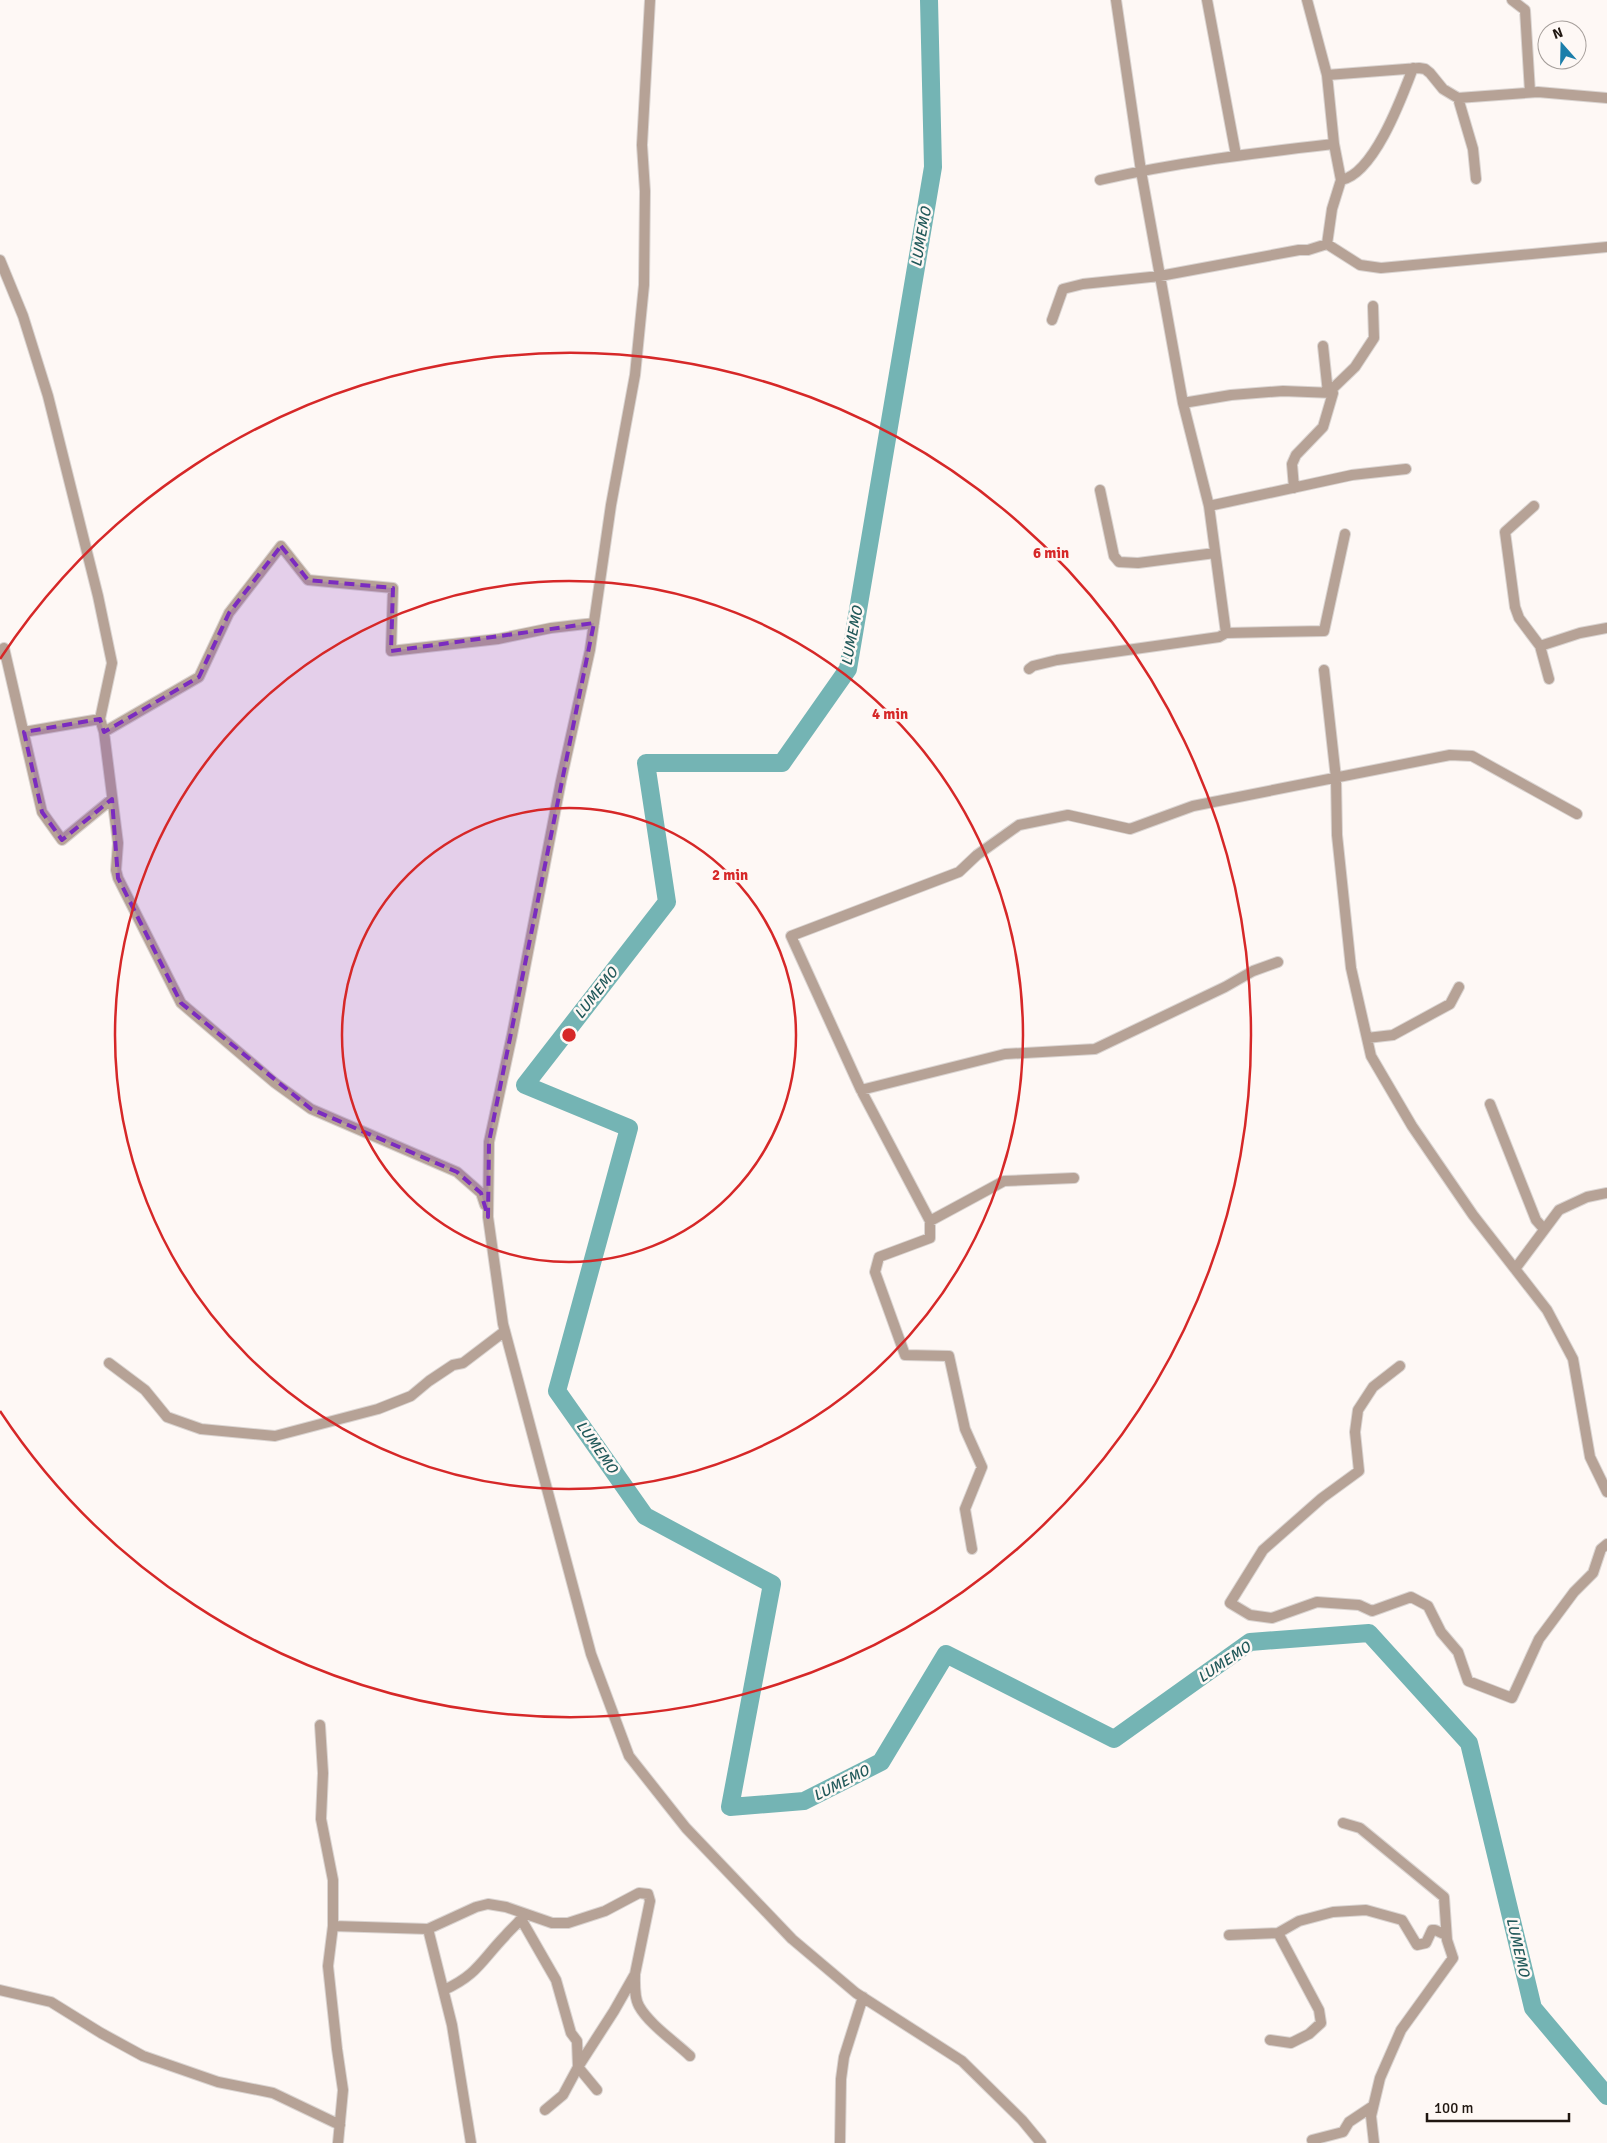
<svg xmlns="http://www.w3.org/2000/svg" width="1607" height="2143" font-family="Signika,sans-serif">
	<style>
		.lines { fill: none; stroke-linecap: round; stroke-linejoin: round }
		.river { stroke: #74b4b4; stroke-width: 18 }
		.minor-casing { stroke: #dad4d1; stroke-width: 12 }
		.minor { stroke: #b6a296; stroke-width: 10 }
		.marked { fill: #7b2cbf; fill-opacity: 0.2; stroke: #7b2cbf; stroke-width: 4; stroke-dasharray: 10 6; stroke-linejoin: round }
		.ring { fill: none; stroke: #d62828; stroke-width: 2.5 }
		.labels { text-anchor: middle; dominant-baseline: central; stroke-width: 5; stroke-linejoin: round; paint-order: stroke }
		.water-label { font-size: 15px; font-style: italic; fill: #22595a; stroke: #fef8f5 }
		.centre { fill: #d62828; stroke: #fef8f5; stroke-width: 2.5 }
		.ring-label { font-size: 15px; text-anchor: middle; font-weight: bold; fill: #d62828; stroke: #fef8f5; stroke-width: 5; stroke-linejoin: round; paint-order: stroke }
	</style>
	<rect width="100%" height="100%" fill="#fef8f5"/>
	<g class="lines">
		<path class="river" d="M 929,0 L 933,167 L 848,669 L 782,763 L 646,763 L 667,902 L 525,1085 L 629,1128 L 557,1391 L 645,1516 L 772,1584 L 730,1807 L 804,1801 L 881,1762 L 946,1654 L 1114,1739 L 1250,1642 L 1369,1633 L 1469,1743 L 1533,2008 L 1607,2096"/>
		<defs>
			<path id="minor" d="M 650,0 L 642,145 L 645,191 L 644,285 L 635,375 L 611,505 L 590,650 L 561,781 L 512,1035 L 489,1142 L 488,1217 L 503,1324 L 591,1654 L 629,1756 L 686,1828 L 792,1939 L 856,1993 L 962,2061 L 1022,2120 L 1041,2143
				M 1116,0 L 1141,171 L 1183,403 L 1209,506 L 1226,633
				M 1207,0 L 1236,155
				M 1307,0 L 1327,75 L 1334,144 L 1341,180 L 1332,209 L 1327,244
				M 1512,0 L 1525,10 L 1530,92
				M 1327,75 L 1419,68 L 1425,69 L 1430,73 L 1443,89 L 1458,98 L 1538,92 L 1607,98
				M 1458,98 L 1473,149 L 1476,179
				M 1100,180 C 1177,162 1256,153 1334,144
				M 1341,180 C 1374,174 1402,97 1413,68
				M 0,260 L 23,316 L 48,396 L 98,596 L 112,663 L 100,719 L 104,732 L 118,843 L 116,870 L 118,878 L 181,1003 L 275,1083 L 311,1109 L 457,1172 L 481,1193 L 485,1205
				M 1052,320 L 1063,289 L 1083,284 L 1160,276 L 1299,250 L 1308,250 L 1327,244 L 1360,265 L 1381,268 L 1607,247
				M 1323,346 L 1328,393
				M 1328,393 L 1355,367 L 1374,338 L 1373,306
				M 1183,403 L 1231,395 L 1283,391 L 1333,393 L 1323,427 L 1296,455 L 1292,464 L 1294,488
				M 1100,490 L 1114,556 L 1119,562 L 1138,563 L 1215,553
				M 1209,506 L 1352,475 L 1406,469
				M 1534,506 L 1505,532 L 1515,607 L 1519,618 L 1540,646 L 1549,679
				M 1540,646 L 1580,633 L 1607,628
				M 0,651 L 4,648 L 42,812 L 62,840 L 112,799
				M 1029,669 L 1033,666 L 1057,660 L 1219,637 L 1226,633 L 1324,631 L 1345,534
				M 1324,670 L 1336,778 L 1337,835 L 1351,968 L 1371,1056 L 1412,1126 L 1473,1215 L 1547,1310 L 1573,1359 L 1590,1457 L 1607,1492
				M 24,732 L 100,719
				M 104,732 L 199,677 L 229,613 L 281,546 L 308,580 L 393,588 L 391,651 L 498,639 L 551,628 L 594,623
				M 1367,1038 L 1393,1035 L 1450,1004 L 1459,987
				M 861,1090 L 1005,1054 L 1095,1049 L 1225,987 L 1253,971 L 1278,962
				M 1490,1104 L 1536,1220 L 1544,1229
				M 1074,1178 L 1004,1181 L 930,1221 L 861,1090 L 791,936 L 959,872 L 977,855 L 1019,825 L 1068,815 L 1130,829 L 1193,806 L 1450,755 L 1472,756 L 1577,814
				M 930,1221 L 930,1238 L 879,1257 L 875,1272 L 905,1355 L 949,1356 L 965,1429 L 982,1467 L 965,1509 L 972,1549
				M 1515,1269 L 1559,1210 L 1587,1197 L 1607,1193
				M 109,1363 L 145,1390 L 167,1417 L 201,1429 L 275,1436 L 378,1409 L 411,1396 L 429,1381 L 453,1365 L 463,1363 L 505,1331
				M 1400,1366 L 1373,1387 L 1358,1410 L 1355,1432 L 1359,1471 L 1322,1498 L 1263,1550 L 1230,1603 L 1250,1615 L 1272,1618 L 1317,1602 L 1359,1605 L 1372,1611 L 1411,1597 L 1428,1606 L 1441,1632 L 1458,1652 L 1468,1681 L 1512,1698 L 1539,1639 L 1574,1592 L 1593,1573 L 1601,1549 L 1607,1544
				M 320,1725 L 323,1773 L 321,1819 L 333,1880 L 333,1926 L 328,1966 L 337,2049 L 343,2090 L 338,2143
				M 1343,1823 L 1360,1828 L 1444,1897 L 1447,1940 L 1453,1958 L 1401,2030 L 1380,2078 L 1371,2116 L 1374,2143
				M 525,1915 L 521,1919 L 556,1980 L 571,2033 L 577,2041 L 578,2067 L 597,2090
				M 333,1926 L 428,1929 L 476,1907 L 488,1904 L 506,1907 L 552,1923 L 568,1923 L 605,1911 L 639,1893 L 648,1894 L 650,1901 L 635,1974 L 614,2011 L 578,2067 L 563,2095 L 545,2110
				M 428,1929 L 452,2025 L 471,2143
				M 1229,1935 L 1278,1933 L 1299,1921 L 1333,1912 L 1366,1910 L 1402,1920 L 1417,1945 L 1426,1943 L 1432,1930 L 1435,1930 L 1446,1935
				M 635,1974 C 635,1984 634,1997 639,2006 C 649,2024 674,2041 690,2056
				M 0,1990 L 51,2002 L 101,2033 L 143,2056 L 218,2082 L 273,2093 L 340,2125
				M 444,1990 C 477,1975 481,1961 505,1936 C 510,1930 516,1925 521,1919
				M 1270,2040 L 1291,2043 L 1309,2034 L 1321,2023 L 1319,2010 L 1278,1933
				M 1312,2140 L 1343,2132 L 1349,2122 L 1373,2106
				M 840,2143 L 841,2079 L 844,2057 L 863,1997"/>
		</defs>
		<use href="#minor" class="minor-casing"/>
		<use href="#minor" class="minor"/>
	</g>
	<path class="marked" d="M 281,546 L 308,580 L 393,588 L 391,651 L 594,623 L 489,1142 L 488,1217 L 481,1193 L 457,1172 L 311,1109 L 181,1003 L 118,878 L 112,799 L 62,840 L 42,812 L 24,732 L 100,719 L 104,732 L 199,677 L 229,613 Z"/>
	<g class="ring">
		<circle cx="569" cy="1035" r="227"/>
		<circle cx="569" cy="1035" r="454"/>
		<path d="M0 659A682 682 0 1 1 0 1411"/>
	</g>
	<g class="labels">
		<g class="water-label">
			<text transform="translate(921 237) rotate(-80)">LUMEMO</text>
			<text transform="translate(852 636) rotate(-79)">LUMEMO</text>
			<text transform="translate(596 993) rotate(-52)">LUMEMO</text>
			<text transform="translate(597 1447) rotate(55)">LUMEMO</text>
			<text transform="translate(1224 1662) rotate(-34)">LUMEMO</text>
			<text transform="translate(841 1783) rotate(-27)">LUMEMO</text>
			<text transform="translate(1518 1947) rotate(77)">LUMEMO</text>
		</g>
	</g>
	<circle cx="569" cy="1035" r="8" class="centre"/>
	<g class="ring-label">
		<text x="1051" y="558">6 min</text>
		<text x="890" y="719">4 min</text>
		<text x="730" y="880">2 min</text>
	</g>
	<g transform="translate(1562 45) rotate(340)"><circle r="24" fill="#fef8f5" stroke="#a59e9a"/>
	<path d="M0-4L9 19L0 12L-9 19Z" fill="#1c7eaa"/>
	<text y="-8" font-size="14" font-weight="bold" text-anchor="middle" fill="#201711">N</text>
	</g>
	<path d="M1427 2113v8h142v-8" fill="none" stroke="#201711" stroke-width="2.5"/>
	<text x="1434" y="2113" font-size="15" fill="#201711" stroke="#fef8f5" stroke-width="4" paint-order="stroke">100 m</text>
</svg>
